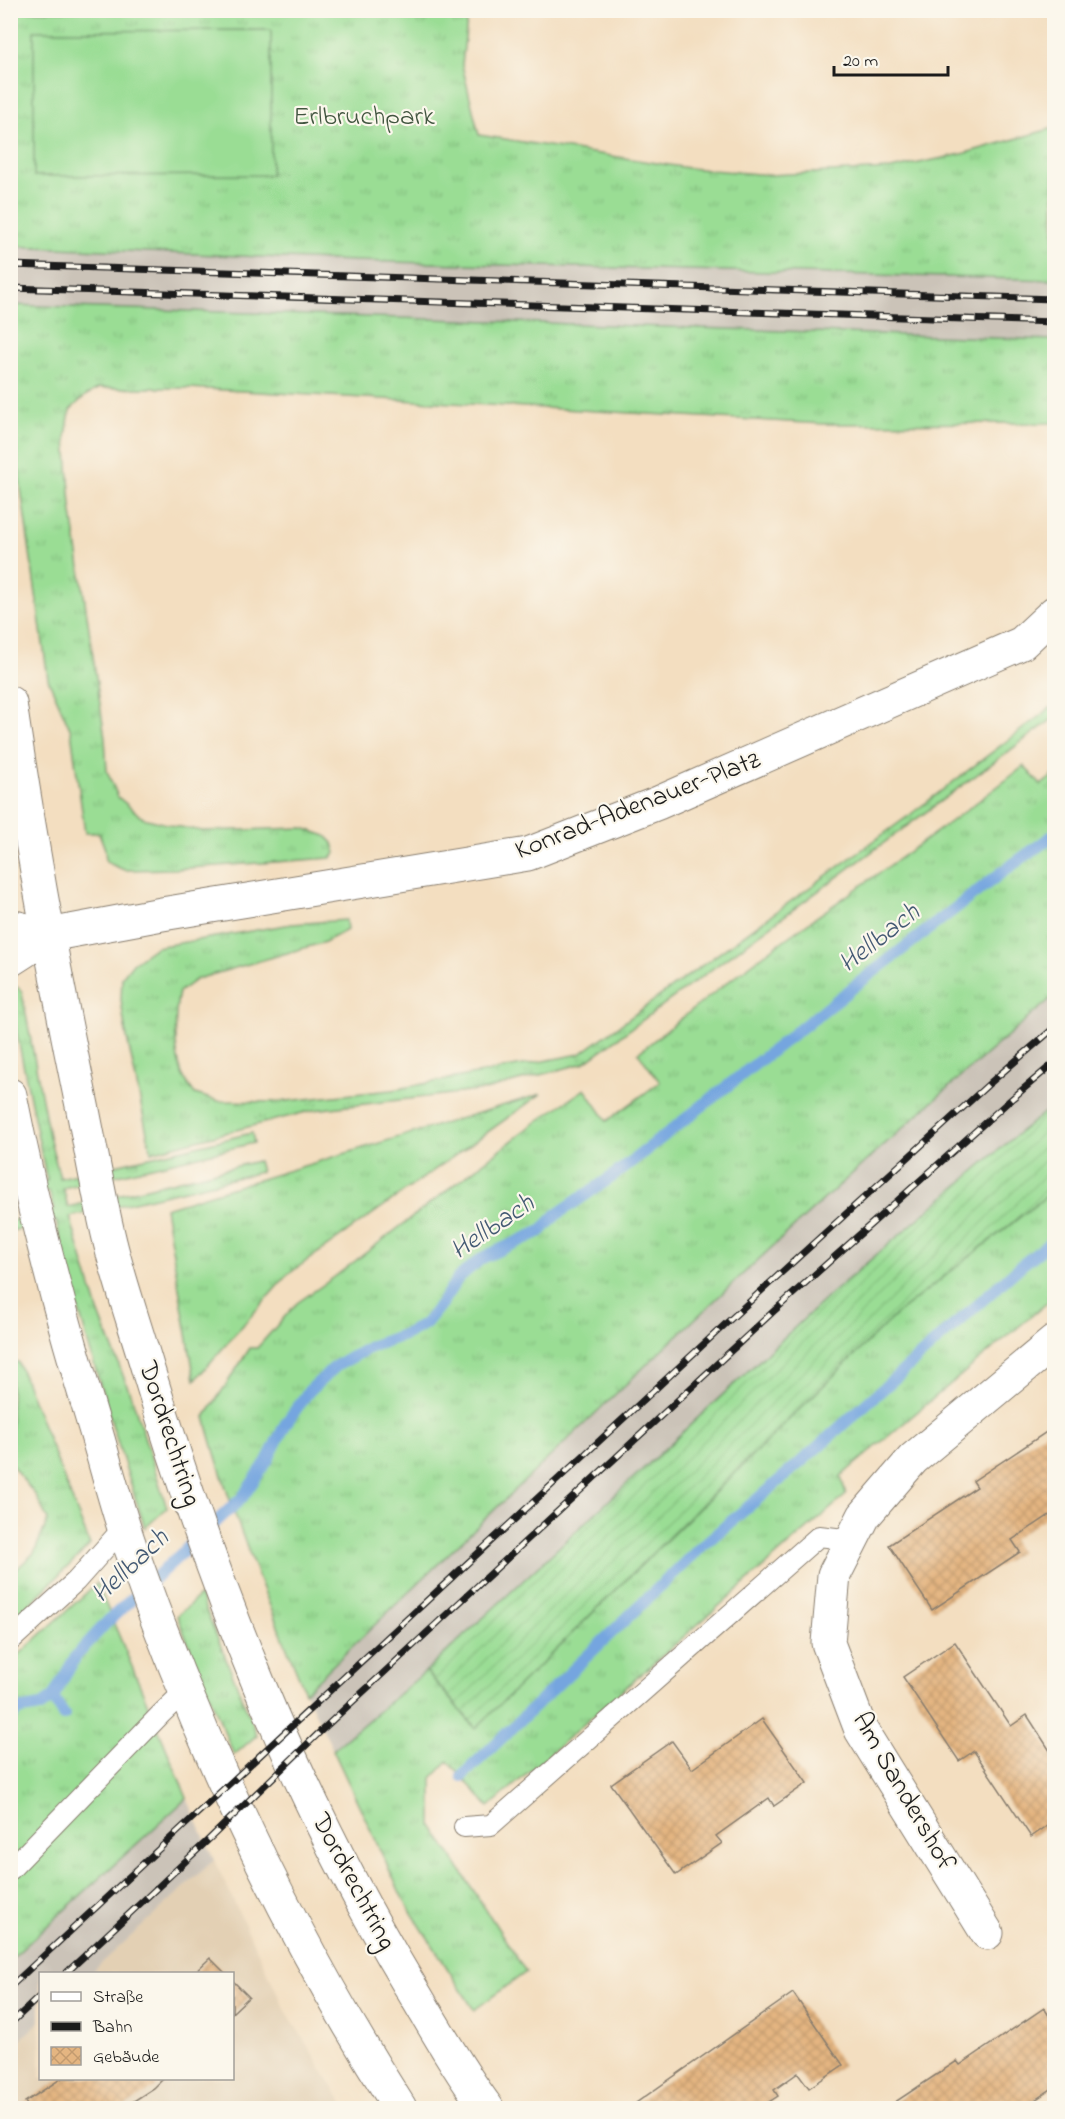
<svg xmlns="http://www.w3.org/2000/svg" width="1065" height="2119" font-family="'Indie Flower',sans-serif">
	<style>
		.built { fill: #e3d0b4 }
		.railway { fill: #cbc3b8 }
		.grass { fill: url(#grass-tufts); stroke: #5b7c58; stroke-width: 1.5 }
		.garden { fill: url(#garden-furrows); stroke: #5b7c58; stroke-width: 1.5 }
		.pitch { fill: #9add94; stroke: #5b7c58; stroke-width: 1.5 }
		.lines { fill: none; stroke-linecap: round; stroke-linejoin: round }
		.stream { stroke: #74a5df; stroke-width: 12 }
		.building { fill: url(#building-cross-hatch) }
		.lane-casing { stroke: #887d6e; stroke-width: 22 }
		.street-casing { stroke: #887d6e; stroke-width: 35 }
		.secondary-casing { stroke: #887d6e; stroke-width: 35 }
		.lane { stroke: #fff; stroke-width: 20 }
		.street { stroke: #fff; stroke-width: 33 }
		.secondary { stroke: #fff; stroke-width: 33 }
		.rail-casing { stroke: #1c1c1c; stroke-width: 7 }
		.rail { stroke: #fbf7ec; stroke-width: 4.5; stroke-dasharray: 14; stroke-linecap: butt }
		.labels { text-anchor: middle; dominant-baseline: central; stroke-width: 4.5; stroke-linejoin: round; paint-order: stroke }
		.park-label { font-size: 27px; fill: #425640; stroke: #fbf7ec }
		.street-label { font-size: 27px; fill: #1c1c1c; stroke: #fbf7ec }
		.water-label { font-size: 28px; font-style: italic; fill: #445a74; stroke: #fbf7ec }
	</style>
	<defs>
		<pattern id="grass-tufts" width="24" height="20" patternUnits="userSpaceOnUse" patternTransform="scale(1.5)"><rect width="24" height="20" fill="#9add94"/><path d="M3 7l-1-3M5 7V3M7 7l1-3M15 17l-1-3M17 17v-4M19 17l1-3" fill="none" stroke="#84bd7f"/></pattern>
		<pattern id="garden-furrows" width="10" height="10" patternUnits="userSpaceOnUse" patternTransform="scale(1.5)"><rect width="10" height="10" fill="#9add94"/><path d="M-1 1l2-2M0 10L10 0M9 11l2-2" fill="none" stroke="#84bd7f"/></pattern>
		<pattern id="building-cross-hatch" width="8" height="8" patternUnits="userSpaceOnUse" patternTransform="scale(1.5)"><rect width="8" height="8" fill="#e4b581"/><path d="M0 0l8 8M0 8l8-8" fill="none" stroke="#c39b6f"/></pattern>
	</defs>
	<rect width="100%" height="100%" fill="#fbf7ec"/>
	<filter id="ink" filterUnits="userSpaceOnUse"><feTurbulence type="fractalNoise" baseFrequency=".0167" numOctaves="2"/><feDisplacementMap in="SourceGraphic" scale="12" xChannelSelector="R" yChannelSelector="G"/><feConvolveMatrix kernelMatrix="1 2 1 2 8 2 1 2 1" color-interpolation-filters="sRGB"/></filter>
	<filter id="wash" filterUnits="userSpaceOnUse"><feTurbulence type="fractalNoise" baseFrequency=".008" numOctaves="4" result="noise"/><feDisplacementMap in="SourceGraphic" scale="24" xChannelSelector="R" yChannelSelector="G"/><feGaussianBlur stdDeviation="1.35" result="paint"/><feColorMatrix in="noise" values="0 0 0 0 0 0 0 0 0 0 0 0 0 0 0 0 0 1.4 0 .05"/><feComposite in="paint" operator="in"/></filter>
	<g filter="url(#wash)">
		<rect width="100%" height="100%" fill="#f3dec0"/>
		<path class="built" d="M 214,1860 L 285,2009 L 346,2108 L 11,2108 L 11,2049 L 40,2021 L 40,2078 L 232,2078 L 232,1974 L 91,1973 Z"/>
		<path class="railway" d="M 11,246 L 354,261 L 1054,280 L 1054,340 L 11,305 Z
			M 1054,996 L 1054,1105 L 1021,1131 L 834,1291 L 426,1671 L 333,1750 L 305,1692 L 742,1274 L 960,1076 Z
			M 187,1798 L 214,1860 L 91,1973 L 40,1974 L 40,2021 L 11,2049 L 11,1959 Z"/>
		<path class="grass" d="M 11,11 L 468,11 L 462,65 L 479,135 L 688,168 L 770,175 L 891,169 L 962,154 L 1054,128 L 1054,280 L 354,261 L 11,246 Z
			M 10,305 L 1054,340 L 1054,423 L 824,424 L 189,388 L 99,388 L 85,396 L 70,410 L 66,437 L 71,506 L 105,738 L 107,771 L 118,797 L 143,818 L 175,826 L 202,831 L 303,828 L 326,836 L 333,843 L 336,853 L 331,858 L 175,869 L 124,870 L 106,862 L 105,849 L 99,833 L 85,833 L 71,731 L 48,679 L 20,482 L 10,395 Z
			M 1054,705 L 1054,718 L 584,1063 L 485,1090 L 314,1110 L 151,1152 L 125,1028 L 121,1000 L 122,977 L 133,963 L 156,947 L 292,924 L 346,920 L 347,930 L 325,942 L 197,979 L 179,992 C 174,1014 174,1052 182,1074 C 185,1081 191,1088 195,1094 L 218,1101 L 277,1102 L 392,1090 L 580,1054 L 911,814 Z
			M 1024,766 L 1041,785 L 1054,775 L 1054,996 C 794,1217 551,1456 305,1692 C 268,1601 229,1511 205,1417 L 250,1348 L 257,1348 L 297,1303 L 333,1278 L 539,1120 L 585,1089 L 607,1121 L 660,1082 L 638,1053 C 693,1009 748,965 805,925 C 879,873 953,822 1024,766 Z
			M 13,986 L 19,988 L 22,993 L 49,1136 L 60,1178 L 252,1133 L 254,1143 L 63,1188 L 68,1207 L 258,1161 L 261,1172 L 70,1217 L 98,1311 L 133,1401 L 167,1508 L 145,1528 C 112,1427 80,1324 56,1221 L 11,1231 L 10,1221 L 54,1210 L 49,1191 L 11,1200 L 11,1190 L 47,1181 L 11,1005 L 11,990 Z
			M 541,1094 L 287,1275 L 195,1380 L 165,1208 Z
			M 1054,1190 L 1054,1297 L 841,1476 L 846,1495 L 489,1807 L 448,1761 L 432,1778 L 432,1826 L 526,1972 L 474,2010 L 403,1899 L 333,1750 L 426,1671 L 475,1728 L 894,1316 Z
			M 11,1361 L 18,1362 L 90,1545 L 11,1622 L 11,1574 L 34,1553 L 48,1520 L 36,1496 L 11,1464 Z
			M 97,1583 L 187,1798 L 11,1959 L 11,1662 Z
			M 200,1595 L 257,1735 L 234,1755 L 177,1616 Z"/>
		<path class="garden" d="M 1054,1105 L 1054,1190 L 894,1316 L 476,1728 L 426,1671 L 834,1291 L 1021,1131 Z"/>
		<path class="pitch" d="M 271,30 L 271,175 L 34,176 L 34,31 Z"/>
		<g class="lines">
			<path class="stream" d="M 53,1697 L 64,1715
				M 10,1720 L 17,1710 L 41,1706 L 53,1697 L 76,1656 L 108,1621 L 242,1498 L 267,1461 L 286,1423 L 309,1391 L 336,1366 L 372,1346 L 406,1334 L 425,1324 L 441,1304 L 458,1278 L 482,1258 L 541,1231 L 556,1215 L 613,1176 L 833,1003 L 1001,873 L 1054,835
				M 462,1776 L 701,1547 L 802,1461 L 1023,1264 L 1054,1240"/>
		</g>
		<g id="blocks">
			<path class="building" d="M 1054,1427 L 1054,1512 L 1012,1540 L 1020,1552 L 932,1610 L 889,1545 L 977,1487 L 973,1481 Z
				M 955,1642 L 1011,1726 L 1027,1715 L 1054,1757 L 1054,1837 L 1047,1826 L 1031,1837 L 974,1751 L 959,1761 L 903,1677 Z
				M 762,1719 L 807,1783 L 774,1806 L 769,1798 L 716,1836 L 722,1843 L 676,1875 L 611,1784 L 672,1741 L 692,1769 Z
				M 210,1958 L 226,1974 L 193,1974 Z
				M 232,1980 L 249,1997 L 232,2013 Z
				M 793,1993 L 843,2065 L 809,2088 L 798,2073 L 774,2090 L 778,2096 L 769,2102 L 773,2108 L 639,2108 L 636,2103 Z
				M 1044,2008 L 1052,2020 L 1054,2018 L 1054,2087 L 1023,2108 L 886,2108 L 957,2061 L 960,2065 Z
				M 62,2078 L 164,2078 L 154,2088 L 123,2108 L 29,2108 L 25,2102 Z"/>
		</g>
	</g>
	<g filter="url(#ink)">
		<use href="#blocks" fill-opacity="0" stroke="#887d6e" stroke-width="1.5"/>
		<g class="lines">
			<defs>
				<path id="lane" d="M 10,1641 L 76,1581 L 124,1527
					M 464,1827 L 491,1825 L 819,1536 L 852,1540
					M 10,1870 L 161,1714 L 185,1691"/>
				<path id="street" d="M 987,1933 L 861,1730 L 828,1643 L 834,1575 L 864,1516 L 913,1459 L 1054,1342"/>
				<path id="secondary" d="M 10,703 C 29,834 53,966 80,1096 C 91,1147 99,1200 112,1250 C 123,1292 137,1332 149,1373 C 213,1585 293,1791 407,1981 C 433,2024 457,2068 487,2108
					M 10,926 L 49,935
					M 10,960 L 49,935 L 162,914 L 528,854 L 658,803 L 1022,643 L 1054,613
					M 10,1095 C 32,1207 61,1317 94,1425 C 106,1465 116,1506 130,1546 C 199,1742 288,1933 400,2108"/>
			</defs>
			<use href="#lane" class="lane-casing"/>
			<use href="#street" class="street-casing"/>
			<use href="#secondary" class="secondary-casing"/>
			<use href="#lane" class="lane"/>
			<use href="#street" class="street"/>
			<use href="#secondary" class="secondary"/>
			<defs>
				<path id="rail" d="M 10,265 L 1054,299
					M 10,288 L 1054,322
					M 65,1974 L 206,1842 L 323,1729 L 775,1310 L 1008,1102 L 1054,1063
					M 10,1987 L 760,1292 L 990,1083 L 1054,1028
					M 10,2024 L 40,1996"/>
			</defs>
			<use href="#rail" class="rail-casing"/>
			<use href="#rail" class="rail"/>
		</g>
	</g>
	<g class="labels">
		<g class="park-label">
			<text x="364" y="117">Erlbruchpark</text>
		</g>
		<g class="street-label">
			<text transform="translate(638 806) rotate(-21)">Konrad-Adenauer-Platz</text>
			<text transform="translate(169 1434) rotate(72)">Dordrechtring</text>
			<text transform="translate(903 1792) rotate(60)">Am Sandershof</text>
			<text transform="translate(353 1882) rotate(62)">Dordrechtring</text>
		</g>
		<g class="water-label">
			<text transform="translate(880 939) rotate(-38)">Hellbach</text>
			<text transform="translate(493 1228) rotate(-34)">Hellbach</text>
			<text transform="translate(131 1567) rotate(-43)">Hellbach</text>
		</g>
	</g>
	<rect width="1065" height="2119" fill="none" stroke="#fbf7ec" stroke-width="36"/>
	<rect x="39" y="1972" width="195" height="108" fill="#fbf7ec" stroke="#a29f99" stroke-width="1.5"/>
	<rect x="51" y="1992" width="30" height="9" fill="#ffffff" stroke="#a29f99" stroke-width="1.5"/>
	<text x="93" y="2002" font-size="18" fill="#1c1c1c">Straße</text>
	<rect x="51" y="2022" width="30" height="9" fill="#1c1c1c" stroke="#a29f99" stroke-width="1.5"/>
	<text x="93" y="2032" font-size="18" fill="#1c1c1c">Bahn</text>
	<rect x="51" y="2047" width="30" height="18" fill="url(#building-cross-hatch)" stroke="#a29f99" stroke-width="1.5"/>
	<text x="93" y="2062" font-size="18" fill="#1c1c1c">Gebäude</text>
	<path d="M834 66v9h114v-9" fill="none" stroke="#1c1c1c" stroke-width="3"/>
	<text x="843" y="66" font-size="18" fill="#1c1c1c" stroke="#fbf7ec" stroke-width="4.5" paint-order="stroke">20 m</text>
</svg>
